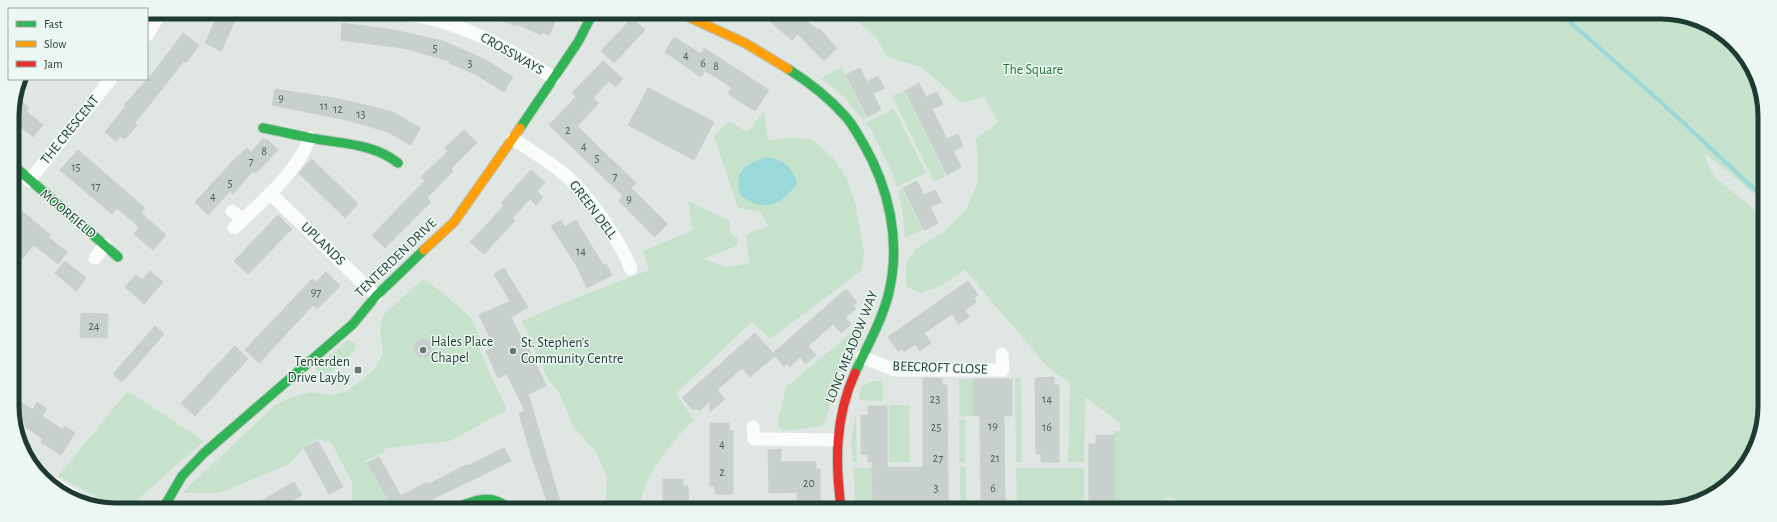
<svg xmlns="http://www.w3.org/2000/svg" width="1777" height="522" font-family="'Alegreya Sans',sans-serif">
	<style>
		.green { fill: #c7e2cc }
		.water { fill: #9bd8da }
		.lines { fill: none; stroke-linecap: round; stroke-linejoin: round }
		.stream { stroke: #9bd8da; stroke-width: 4 }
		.building { fill: #c8d0cc; stroke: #c9d0cc }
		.fast-casing { stroke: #b9c4be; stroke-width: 11 }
		.slow-casing { stroke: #b9c4be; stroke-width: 11 }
		.jam-casing { stroke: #b9c4be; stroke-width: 11 }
		.street { stroke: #fafbfb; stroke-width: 13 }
		.fast { stroke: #30b455; stroke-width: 9 }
		.slow { stroke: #ff9f0a; stroke-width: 9 }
		.jam { stroke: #e5322d; stroke-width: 9 }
		.poi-dot { fill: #61776f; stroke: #edf7f1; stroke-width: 1.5 }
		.labels { text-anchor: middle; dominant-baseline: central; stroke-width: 3; stroke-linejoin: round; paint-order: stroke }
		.number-label { font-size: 12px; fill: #496158 }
		.street-label { font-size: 14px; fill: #1d3b30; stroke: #edf7f1 }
		.park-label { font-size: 14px; fill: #24753b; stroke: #edf7f1 }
		.poi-label { font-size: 14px; fill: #1d3b30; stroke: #edf7f1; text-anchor: start }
		.rim { fill: none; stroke: #1d3b30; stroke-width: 5 }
	</style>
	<rect width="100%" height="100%" fill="#e0e7e3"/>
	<path class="green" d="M 854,14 L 1688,15 L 1735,43 L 1763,96 L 1763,201 L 1705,153 L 1709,169 L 1716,178 L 1762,216 L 1762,433 L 1729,484 L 1701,502 L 1668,510 L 1190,509 L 1168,496 L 1148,509 L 1114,509 L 1114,431 L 1120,431 L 1120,423 L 1085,397 L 1084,462 L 1068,462 L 1070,384 L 1046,365 L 965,270 L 939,287 L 920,293 L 906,286 L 906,263 L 916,249 L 946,230 L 966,210 L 978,182 L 977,148 L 975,139 L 998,122 L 984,97 L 961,103 L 943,85 L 920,67 L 888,57 L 875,37 L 860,24 Z
		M 841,67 L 866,118 L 863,120 C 851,105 838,88 820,79 Z
		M 904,91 L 946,176 L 934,182 L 892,96 Z
		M 894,109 L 926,173 L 897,187 L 891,170 L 870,128 L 865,123 Z
		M 764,111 L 768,140 L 794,137 L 815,141 L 834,159 L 846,177 L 856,206 L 864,253 L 862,270 L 770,339 L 752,322 L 676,393 L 694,420 C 671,443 644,474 640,508 L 605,508 L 607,478 L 596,452 L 572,425 L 561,396 L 548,379 L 522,321 L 568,301 L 649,270 L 643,251 L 693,230 L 688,201 L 730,221 L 730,232 L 738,239 L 737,246 L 703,259 L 726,267 L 749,263 L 746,234 L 768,226 L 761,212 L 738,208 L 714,136 L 729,121 L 747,132 Z
		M 902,189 L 923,230 L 905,238 L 903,217 L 898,191 Z
		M 424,278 L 471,317 L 484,346 L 479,349 L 507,410 L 450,441 L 386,448 L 382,454 L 365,461 L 391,507 L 377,507 L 374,504 L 352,502 L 352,482 L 331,442 L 317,439 L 305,446 L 290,464 L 219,493 L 182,493 L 275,405 L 295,396 L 311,392 L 333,395 L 348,391 L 374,369 L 383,354 L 380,330 L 383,315 Z
		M 864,322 L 835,384 L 826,420 L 822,426 L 787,431 L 779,427 L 778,421 L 786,387 Z
		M 348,339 L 355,343 L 356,348 L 354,351 L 327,376 L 320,375 L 316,370 L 317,367 Z
		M 1015,378 L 1021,378 L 1022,462 L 1016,462 Z
		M 959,379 L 974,379 L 974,416 L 959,416 Z
		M 872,381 L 883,381 L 883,401 L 859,400 L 861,387 Z
		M 128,391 L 204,441 L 129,507 L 114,507 L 58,476 Z
		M 889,405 L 909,405 L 910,462 L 889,462 Z
		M 856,414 L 857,462 L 853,462 L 851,440 Z
		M 959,420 L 965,420 L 965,462 L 959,463 Z
		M 960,467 L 966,467 L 966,508 L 960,508 Z
		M 853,468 L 872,468 L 873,508 L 856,508 Z
		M 1016,468 L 1084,468 L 1084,509 L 1017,508 Z
		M 700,501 L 727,501 L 727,508 L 700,508 Z"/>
	<path class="water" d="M 766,157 C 784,160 792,166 797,184 C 780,205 767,213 742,197 C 731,173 745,164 766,157 Z"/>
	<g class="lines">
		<path class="stream" d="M 1562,15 L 1662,103 L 1763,197"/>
	</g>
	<path class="building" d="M 224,12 L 239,12 L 221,51 L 205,43 L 217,17 L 221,19 Z
		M 483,13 L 559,13 L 549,35 L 542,32 L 541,35 L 517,24 L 516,26 L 483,14 Z
		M 760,13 L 798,14 L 818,30 L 819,29 L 837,48 L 824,61 L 798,34 L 792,40 Z
		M 632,18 L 645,30 L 614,63 L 601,51 Z
		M 342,23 L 393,30 L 443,41 L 484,59 L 513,77 L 504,92 L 475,74 L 449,63 L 450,61 L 403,48 L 341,40 Z
		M 183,33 L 199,45 L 186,63 L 184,61 L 135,123 L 137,125 L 125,139 L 120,136 L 116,141 L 105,132 L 126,106 L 124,105 L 153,73 Z
		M 674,37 L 701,54 L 704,48 L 769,90 L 755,111 L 728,94 L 732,88 L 716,77 L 705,71 L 701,77 L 665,52 Z
		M 603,61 L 623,79 L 615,87 L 609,81 L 593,98 L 599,103 L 577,126 L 636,183 L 631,188 L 668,224 L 655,237 L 619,201 L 623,196 L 549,125 L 576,97 L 572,93 Z
		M 860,68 L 867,82 L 878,76 L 884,88 L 873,94 L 881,110 L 867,117 L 846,75 Z
		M 919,83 L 926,97 L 937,92 L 943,104 L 932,109 L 947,139 L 958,134 L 963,146 L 953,151 L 961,167 L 947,175 L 905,91 Z
		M 648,88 L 714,122 L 694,160 L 628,125 Z
		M 275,89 L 333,98 L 370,106 L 395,113 L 420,128 L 411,145 L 388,132 L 347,120 L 272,105 Z
		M 15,97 L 29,108 L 26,111 L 43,125 L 33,137 L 12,120 L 12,109 Z
		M 464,130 L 477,143 L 451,169 L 453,171 L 427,198 L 431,202 L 385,248 L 372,235 L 425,181 L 421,177 L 448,151 L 445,148 Z
		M 263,139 L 269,141 L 278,150 L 256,173 L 253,171 L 233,194 L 230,191 L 208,215 L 195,202 L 232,162 L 247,148 L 251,152 Z
		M 78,150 L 145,208 L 141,213 L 166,235 L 153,250 L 134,234 L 139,227 L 117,208 L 112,214 L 60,170 Z
		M 312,159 L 358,204 L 345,218 L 299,173 Z
		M 531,170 L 545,183 L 537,191 L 543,197 L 536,205 L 530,199 L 512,218 L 515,221 L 484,254 L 470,242 L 504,206 L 501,203 Z
		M 917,181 L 924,195 L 935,190 L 941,202 L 930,207 L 938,223 L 924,230 L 903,188 Z
		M 19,209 L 33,220 L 50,235 L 48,237 L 67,252 L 58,264 L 34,245 L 20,261 L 13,254 L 13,243 L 20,235 L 13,229 L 13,216 Z
		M 278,215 L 292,229 L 248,274 L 234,261 Z
		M 561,220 L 565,227 L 576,220 L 603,265 L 606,264 L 612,275 L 587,288 L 576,265 L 551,226 Z
		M 65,261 L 86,278 L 76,291 L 55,273 Z
		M 504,268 L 528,307 L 511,317 L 527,350 L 529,349 L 546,386 L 528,394 L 562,508 L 549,507 L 530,451 L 519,413 L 525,411 L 507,374 L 498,378 L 486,351 L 494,347 L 479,315 L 510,301 L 494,274 Z
		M 150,271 L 163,282 L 144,304 L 125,287 L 136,275 L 142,280 Z
		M 326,272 L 340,286 L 317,309 L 313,305 L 259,363 L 245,350 L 312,279 L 316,282 Z
		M 968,281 L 978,295 L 974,299 L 976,302 L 965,310 L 969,317 L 959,324 L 952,314 L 924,333 L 931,343 L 920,351 L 915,344 L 904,352 L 902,349 L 898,351 L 888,337 Z
		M 846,289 L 857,302 L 853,306 L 856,309 L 845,318 L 851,324 L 841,333 L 833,324 L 808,346 L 816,355 L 806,364 L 800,357 L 790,367 L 787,363 L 784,366 L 775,356 L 750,377 L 742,368 L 717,390 L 725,399 L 710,412 L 710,401 L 699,411 L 696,408 L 693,410 L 682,398 L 755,333 L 773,353 Z
		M 81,313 L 108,314 L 107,338 L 80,337 Z
		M 155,326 L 164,334 L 122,382 L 113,374 Z
		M414 348a9 9 0 1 1 18 0a9 9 0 1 1-18 0Z
		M 235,346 L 248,359 L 195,416 L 181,403 Z
		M 1054,377 L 1054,385 L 1059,385 L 1059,462 L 1041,462 L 1041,454 L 1036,454 L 1035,378 Z
		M 923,378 L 942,378 L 942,385 L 947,385 L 948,508 L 873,508 L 872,462 L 868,462 L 868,454 L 861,454 L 861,415 L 868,415 L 868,406 L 887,406 L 887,467 L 923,467 Z
		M 974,379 L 1012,379 L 1012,416 L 1004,416 L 1005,508 L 987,508 L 987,501 L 981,501 L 980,416 L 974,416 Z
		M 14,398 L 33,410 L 37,402 L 47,409 L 42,416 L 63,430 L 65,426 L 75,433 L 61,455 L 41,442 L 43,439 L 24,426 L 26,423 L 14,415 Z
		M 710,423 L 729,423 L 729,431 L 733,431 L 733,494 L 715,494 L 715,486 L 710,486 Z
		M 1096,435 L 1114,435 L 1114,509 L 1089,509 L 1089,444 L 1096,444 Z
		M 318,441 L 343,487 L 329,494 L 304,448 Z
		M 504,448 L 511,461 L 416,507 L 381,507 L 390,503 L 367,463 L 379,457 L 401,496 L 428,482 L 429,484 L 466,465 L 467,466 L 480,460 Z
		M 781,449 L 781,462 L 816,462 L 816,469 L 820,469 L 820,508 L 802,508 L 802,503 L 797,503 L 797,492 L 769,493 L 768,450 Z
		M 663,479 L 683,479 L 683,486 L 688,486 L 689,508 L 663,507 Z
		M 294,482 L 302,495 L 281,507 L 251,507 Z"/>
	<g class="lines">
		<defs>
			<path id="fast" d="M 788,69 C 809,82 830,99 846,117 C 853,125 858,135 863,143 C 889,188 901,240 889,292 C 882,321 867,346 855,373
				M 263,128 C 279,131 295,135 311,138 C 341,144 373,143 398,163
				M 520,128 L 578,42 L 593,13
				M 13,165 L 118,257
				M 164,507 L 182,476 L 204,453 L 353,324 L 376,296 L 424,250
				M 458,507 C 475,500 491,494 507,507"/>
			<path id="slow" d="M 680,13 L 745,43 L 788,69
				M 424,250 L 454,222 L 520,128"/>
			<path id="jam" d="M 841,508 C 835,461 835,417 855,373"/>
		</defs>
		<use href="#fast" class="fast-casing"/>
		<use href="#slow" class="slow-casing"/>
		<use href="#jam" class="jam-casing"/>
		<path class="street" d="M 402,13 C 457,21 508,46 553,78
			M 147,35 L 161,12
			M 513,139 C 530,150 548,161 564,174 C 587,192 620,241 631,269
			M 29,181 L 111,79
			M 270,193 L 376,296
			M 232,211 L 243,220
			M 234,228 C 261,202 296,174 310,138
			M 95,258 L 105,245
			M 862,357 L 895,370 L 1003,370 L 1002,354
			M 753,427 L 754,439 L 836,440
			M 37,473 L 91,507"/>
		<use href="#fast" class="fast"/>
		<use href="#slow" class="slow"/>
		<use href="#jam" class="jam"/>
	</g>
	<g class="poi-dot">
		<circle cx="423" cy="350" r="4"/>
		<circle cx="513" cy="351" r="4"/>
		<rect x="354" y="366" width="8" height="8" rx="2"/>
	</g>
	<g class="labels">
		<g class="number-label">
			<text x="435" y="48">5</text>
			<text x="686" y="55">4</text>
			<text x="470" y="63">3</text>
			<text x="703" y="63">6</text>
			<text x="716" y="66">8</text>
			<text x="281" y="98">9</text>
			<text x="324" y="106">11</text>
			<text x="338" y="109">12</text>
			<text x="361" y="114">13</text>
			<text x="568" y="130">2</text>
			<text x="584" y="146">4</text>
			<text x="264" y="151">8</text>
			<text x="597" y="158">5</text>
			<text x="251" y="161">7</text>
			<text x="76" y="167">15</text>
			<text x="615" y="176">7</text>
			<text x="230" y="183">5</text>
			<text x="96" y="186">17</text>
			<text x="213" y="196">4</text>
			<text x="629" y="199">9</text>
			<text x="581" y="251">14</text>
			<text x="316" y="292">97</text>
			<text x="94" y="326">24</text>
			<text x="935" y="399">23</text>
			<text x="1047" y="399">14</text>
			<text x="993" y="426">19</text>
			<text x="936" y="427">25</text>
			<text x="1047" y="427">16</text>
			<text x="722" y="444">4</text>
			<text x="938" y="458">27</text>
			<text x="995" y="458">21</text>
			<text x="722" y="472">2</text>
			<text x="809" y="483">20</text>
			<text x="936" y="488">3</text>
			<text x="993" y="488">6</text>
		</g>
		<g class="street-label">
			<text transform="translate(512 54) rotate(30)">CROSSWAYS</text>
			<text transform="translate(70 130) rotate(-51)">THE CRESCENT</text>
			<text transform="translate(593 210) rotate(53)">GREEN DELL</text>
			<text transform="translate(68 214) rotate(40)">MOORFIELD</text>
			<text transform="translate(323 244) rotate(44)">UPLANDS</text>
			<text transform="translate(396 258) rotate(-44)">TENTERDEN DRIVE</text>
			<text transform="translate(852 347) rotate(-68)">LONG MEADOW WAY</text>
			<text transform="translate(940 368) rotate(2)">BEECROFT CLOSE</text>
		</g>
		<g class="park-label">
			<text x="1033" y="70">The Square</text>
		</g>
		<g class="poi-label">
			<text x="431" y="342">Hales Place<tspan x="431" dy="16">Chapel</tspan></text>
			<text x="521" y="343">St. Stephen's<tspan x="521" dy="16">Community Centre</tspan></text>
			<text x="350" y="362" text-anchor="end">Tenterden<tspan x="350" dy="16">Drive Layby</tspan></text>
		</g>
	</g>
	<path d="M0 0H1777V522H0ZM116 19H1661A97 97 0 0 1 1758 116V406A97 97 0 0 1 1661 503H116A97 97 0 0 1 19 406V116A97 97 0 0 1 116 19Z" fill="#edf7f1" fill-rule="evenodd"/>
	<path class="rim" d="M116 19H1661A97 97 0 0 1 1758 116V406A97 97 0 0 1 1661 503H116A97 97 0 0 1 19 406V116A97 97 0 0 1 116 19Z"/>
	<rect x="8" y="8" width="140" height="72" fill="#edf7f1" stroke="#9aaca4"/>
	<rect x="16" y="21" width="20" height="6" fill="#30b455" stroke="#9aaca4"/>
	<text x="44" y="28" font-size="12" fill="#1d3b30">Fast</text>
	<rect x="16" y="41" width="20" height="6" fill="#ff9f0a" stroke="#9aaca4"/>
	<text x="44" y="48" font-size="12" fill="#1d3b30">Slow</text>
	<rect x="16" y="61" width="20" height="6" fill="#e5322d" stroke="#9aaca4"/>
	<text x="44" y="68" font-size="12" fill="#1d3b30">Jam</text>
</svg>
